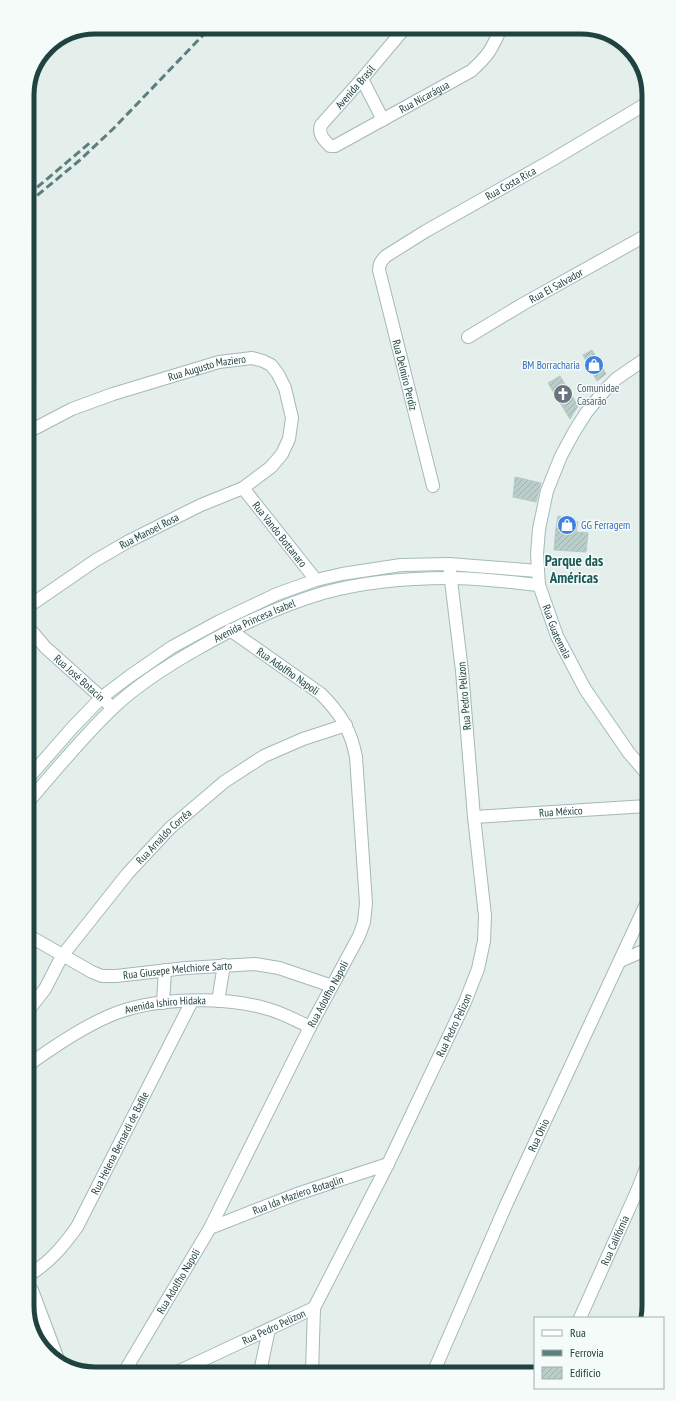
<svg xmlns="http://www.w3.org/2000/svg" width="676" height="1401" font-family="'PT Sans Narrow',sans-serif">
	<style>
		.building { fill: url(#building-hatch); stroke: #b5cac5 }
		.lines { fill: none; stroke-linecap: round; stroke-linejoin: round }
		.street-casing { stroke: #a5b8b5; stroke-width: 14 }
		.secondary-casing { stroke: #a1bcb9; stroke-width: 14 }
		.street { stroke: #fff; stroke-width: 12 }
		.secondary { stroke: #fff; stroke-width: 12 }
		.rail { stroke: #5b7f7c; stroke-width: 3; stroke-dasharray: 8 4; stroke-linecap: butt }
		.labels { text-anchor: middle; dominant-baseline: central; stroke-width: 3; stroke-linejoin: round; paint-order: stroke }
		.street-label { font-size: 11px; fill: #204341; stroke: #f5fbf9 }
		.shop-label { font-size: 11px; fill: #366cbe; stroke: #f5fbf9; text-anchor: end }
		.worship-label { font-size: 11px; fill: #5b616d; stroke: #f5fbf9; text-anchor: start }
		.district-label { font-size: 15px; font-weight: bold; fill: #195956; stroke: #f5fbf9 }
		.rim { fill: none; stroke: #204341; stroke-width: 5 }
	</style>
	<defs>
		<pattern id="building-hatch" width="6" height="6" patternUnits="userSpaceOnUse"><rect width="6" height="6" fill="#bbcdc9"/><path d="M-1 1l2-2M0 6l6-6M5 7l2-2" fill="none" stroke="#a0b1ae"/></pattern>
	</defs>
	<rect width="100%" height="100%" fill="#e4efec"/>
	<path class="building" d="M 592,350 L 606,374 L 597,381 L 583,355 Z
		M 560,376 L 578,406 L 570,419 L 548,383 Z
		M 515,477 L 541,483 L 536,502 L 513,497 Z
		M 558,516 L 578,522 L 576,532 L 588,533 L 586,552 L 554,550 L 556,528 Z"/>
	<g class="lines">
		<defs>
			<g id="street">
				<path id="s1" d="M 404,29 L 362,79 L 321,125 C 318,134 323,139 330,146 L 335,146 L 471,71 C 488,56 492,49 501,28"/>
				<path d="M 362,79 L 383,120"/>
				<path id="s2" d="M 468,337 L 523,304 L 645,236"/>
				<path id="s3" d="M 28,432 L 72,409 L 113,394 L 219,362 L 252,358 L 263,361 L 271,365 L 278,374 L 285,388 L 292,418 L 289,439 L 282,454 L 271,467 L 243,488 L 201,505 L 129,541 L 96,560 L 29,606"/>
				<path id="s4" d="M 433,486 L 379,270 C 379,264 381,261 386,256 L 426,231 L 552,160 L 644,105"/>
				<path id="s5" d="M 243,488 L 316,580"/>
				<path id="s6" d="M 29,628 L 45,647 L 113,708"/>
				<path id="s7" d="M 474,817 L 647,806"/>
				<path id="s8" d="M 31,937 L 92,972 L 102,976 L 116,976 L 186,968 L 255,964 L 279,968 L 332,986"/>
				<path d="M 620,961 L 648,949"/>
				<path d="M 218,1001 L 224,965"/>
				<path d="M 163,1003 L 165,970"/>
				<path id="s9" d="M 31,1007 L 45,989 L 62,956 L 128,873 L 170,828 L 224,782 L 264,756 L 303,739 L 346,725"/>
				<path id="s10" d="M 31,1063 C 56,1045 81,1028 109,1016 C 152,997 224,996 268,1009 C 283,1013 297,1021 310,1027"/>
				<path d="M 637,1191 L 649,1195"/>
				<path id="s11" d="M 210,1228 L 297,1194 L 388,1164"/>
				<path id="s12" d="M 32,1273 C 51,1261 64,1245 77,1227 L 192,1001"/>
				<path d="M 32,1290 L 59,1362"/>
				<path id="s13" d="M 580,1318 L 637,1191 L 648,1163"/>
				<path id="s14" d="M 434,1371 L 506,1205 L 647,902"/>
				<path d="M 260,1372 L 269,1329"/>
				<path d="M 312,1372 L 314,1308"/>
				<path id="s15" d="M 175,1373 L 314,1308 L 388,1164 L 465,1002 L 478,969 L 484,941 L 485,916 L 474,817 L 462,671 L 449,564"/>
				<path id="s16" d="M 123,1374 L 210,1228 L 310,1027 L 359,936 L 364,922 L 366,903 L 356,757 C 351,730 340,713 321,694 L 230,630"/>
			</g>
			<g id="secondary">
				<path id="s17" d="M 645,359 L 616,379 L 605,390 L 586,413 L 574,432 L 561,456 L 547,491 L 539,529 L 537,554 L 539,585 L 557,636 L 585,689 L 629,753 L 647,774"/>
				<path d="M 30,776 L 73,727 L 102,697 L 130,676 L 172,647 L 220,621 L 277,594 L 316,580 L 342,574 L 401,565 L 449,564 L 538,571"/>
				<path id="s18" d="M 30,800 C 56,769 83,737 113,708 C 137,685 167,666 197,649 C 237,626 279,606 323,593 C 363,582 408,578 449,578 C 479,578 510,582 539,585"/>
			</g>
		</defs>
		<use href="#street" class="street-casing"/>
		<use href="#secondary" class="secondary-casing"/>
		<use href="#street" class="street"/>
		<use href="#secondary" class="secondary"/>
		<path class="rail" d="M 28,195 L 92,141
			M 28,203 L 80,160 L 114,128 L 207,31"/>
	</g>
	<defs>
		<symbol id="shop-disc" viewBox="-11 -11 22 22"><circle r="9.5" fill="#3f7fe0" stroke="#f5fbf9"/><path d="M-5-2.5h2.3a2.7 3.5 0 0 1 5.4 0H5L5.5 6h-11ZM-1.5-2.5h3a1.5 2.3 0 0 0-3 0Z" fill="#fff"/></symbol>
		<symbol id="church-disc" viewBox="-11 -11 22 22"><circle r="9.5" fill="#6b7280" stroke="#f5fbf9"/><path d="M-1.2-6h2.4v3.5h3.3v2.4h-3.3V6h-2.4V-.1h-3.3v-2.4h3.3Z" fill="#fff"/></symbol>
	</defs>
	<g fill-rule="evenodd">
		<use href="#shop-disc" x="583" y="354" width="22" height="22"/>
		<use href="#church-disc" x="552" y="383" width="22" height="22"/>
		<use href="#shop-disc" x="556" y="514" width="22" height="22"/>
	</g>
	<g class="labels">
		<g class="street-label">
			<text transform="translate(355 87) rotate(-49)">Avenida Brasil</text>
			<text stroke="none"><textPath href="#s1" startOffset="258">Rua Nicarágua</textPath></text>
			<text stroke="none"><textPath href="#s4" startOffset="383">Rua Costa Rica</textPath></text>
			<text stroke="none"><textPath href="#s2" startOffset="102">Rua El Salvador</textPath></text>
			<text stroke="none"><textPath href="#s3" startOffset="191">Rua Augusto Maziero</textPath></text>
			<text transform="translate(405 375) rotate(76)">Rua Delmiro Perdiz</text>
			<text transform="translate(149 531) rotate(-27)">Rua Manoel Rosa</text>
			<text stroke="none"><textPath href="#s5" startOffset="59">Rua Vando Bottanaro</textPath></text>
			<text stroke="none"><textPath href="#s18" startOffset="291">Avenida Princesa Isabel</textPath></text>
			<text stroke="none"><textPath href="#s17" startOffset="313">Rua Guatemala</textPath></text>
			<text transform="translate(288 671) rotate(35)">Rua Adolfho Napoli</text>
			<text stroke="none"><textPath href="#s6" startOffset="71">Rua José Botacin</textPath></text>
			<text transform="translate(464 696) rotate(-95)">Rua Pedro Pelizon</text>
			<text stroke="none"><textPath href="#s7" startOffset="87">Rua México</textPath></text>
			<text stroke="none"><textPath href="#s9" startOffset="217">Rua Arnaldo Corrêa</textPath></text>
			<text stroke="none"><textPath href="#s8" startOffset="157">Rua Giusepe Melchiore Sarto</textPath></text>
			<text stroke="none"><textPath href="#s16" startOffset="432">Rua Adolfho Napoli</textPath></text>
			<text stroke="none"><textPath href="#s10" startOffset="149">Avenida Ishiro Hidaka</textPath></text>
			<text stroke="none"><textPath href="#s15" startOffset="469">Rua Pedro Pelizon</textPath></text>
			<text stroke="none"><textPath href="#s14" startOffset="258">Rua Ohio</textPath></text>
			<text stroke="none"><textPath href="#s12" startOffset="159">Rua Helena Bernardi de Bafile</textPath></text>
			<text stroke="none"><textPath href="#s11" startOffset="94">Rua Ida Maziero Botaglin</textPath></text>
			<text stroke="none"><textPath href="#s13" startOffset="85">Rua Califórnia</textPath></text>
			<text stroke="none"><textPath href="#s16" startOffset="108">Rua Adolfho Napoli</textPath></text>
			<text stroke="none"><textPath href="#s15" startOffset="109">Rua Pedro Pelizon</textPath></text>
		</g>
		<g class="shop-label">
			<text x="580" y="365">BM Borracharia</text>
			<text x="581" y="525" text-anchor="start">GG Ferragem</text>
		</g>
		<g class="worship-label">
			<text x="577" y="388">Comunidae<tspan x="577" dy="13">Casarão</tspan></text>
		</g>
		<g class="district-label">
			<text x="574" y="560">Parque das<tspan x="574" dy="17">Américas</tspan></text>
		</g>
	</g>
	<path d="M0 0H676V1401H0ZM95 34H581A61 61 0 0 1 642 95V1306A61 61 0 0 1 581 1367H95A61 61 0 0 1 34 1306V95A61 61 0 0 1 95 34Z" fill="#f5fbf9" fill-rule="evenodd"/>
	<path class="rim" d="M95 34H581A61 61 0 0 1 642 95V1306A61 61 0 0 1 581 1367H95A61 61 0 0 1 34 1306V95A61 61 0 0 1 95 34Z"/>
	<rect x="534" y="1317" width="130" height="72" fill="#f5fbf9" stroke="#a0b1af"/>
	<rect x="542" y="1330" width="20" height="6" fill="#ffffff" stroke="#a0b1af"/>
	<text x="570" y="1337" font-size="12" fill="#204341">Rua</text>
	<rect x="542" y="1350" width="20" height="6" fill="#5b7f7c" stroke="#a0b1af"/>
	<text x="570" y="1357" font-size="12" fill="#204341">Ferrovia</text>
	<rect x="542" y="1367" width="20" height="12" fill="url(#building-hatch)" stroke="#a0b1af"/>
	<text x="570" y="1377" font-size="12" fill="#204341">Edifício</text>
</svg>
